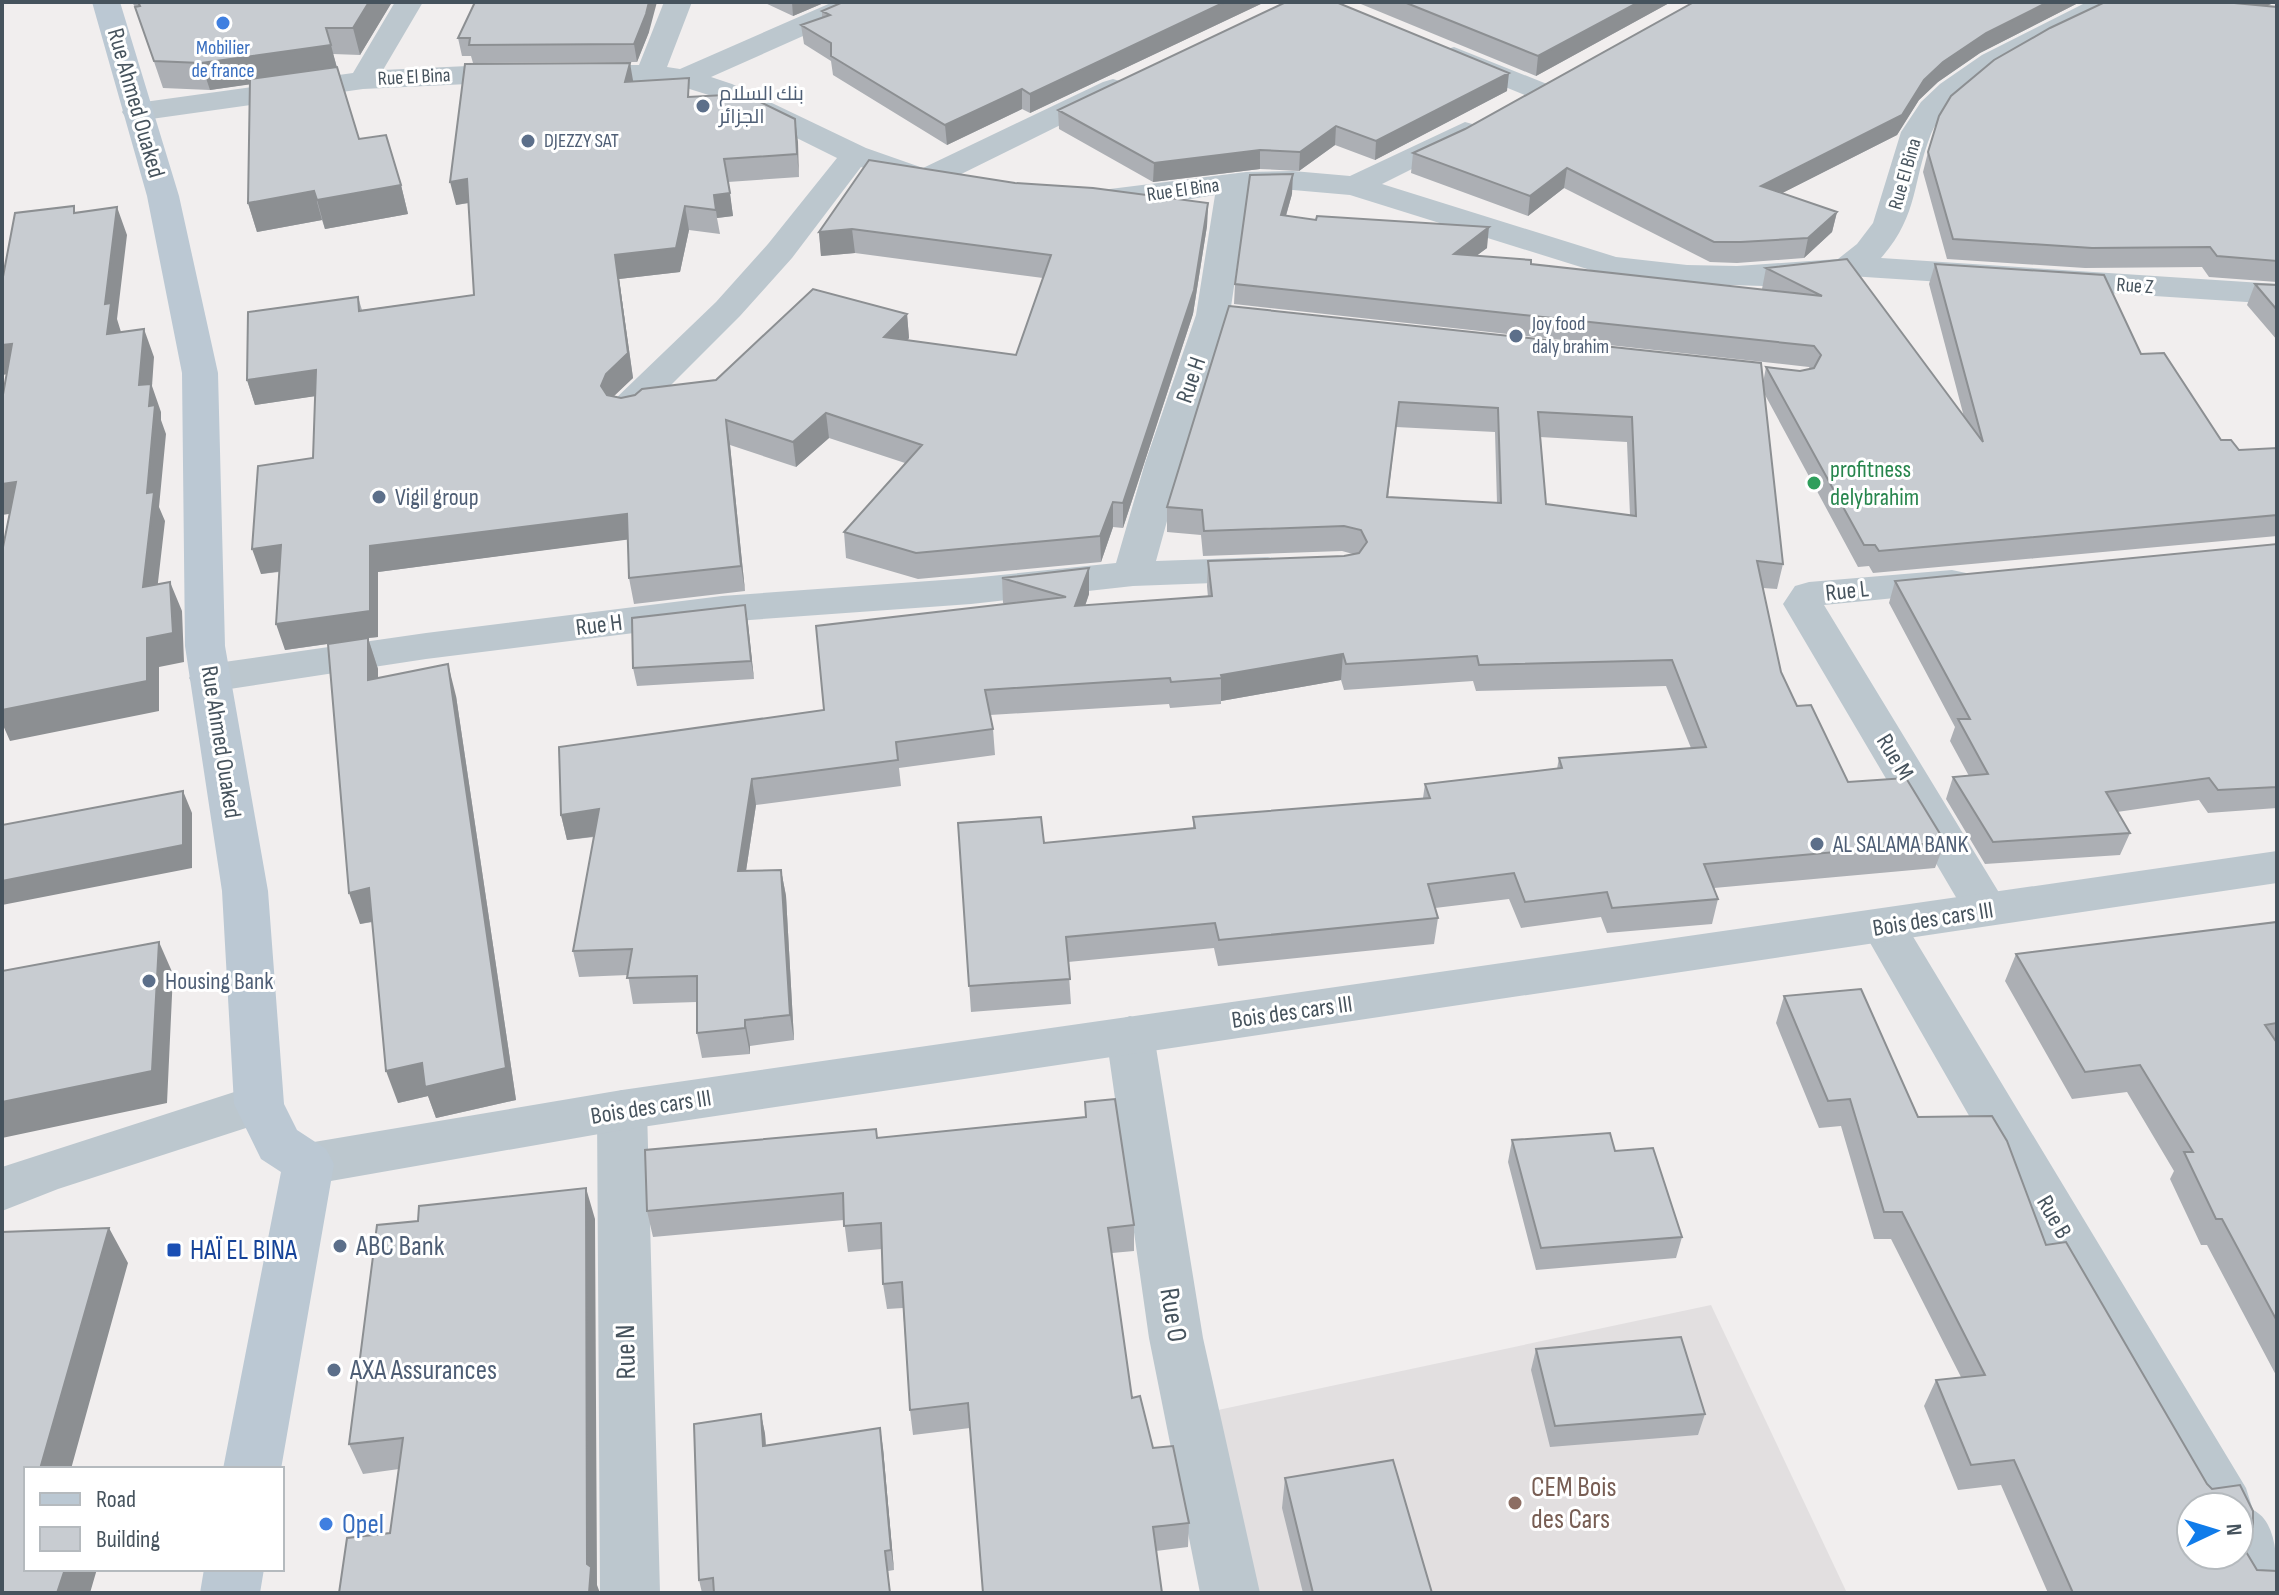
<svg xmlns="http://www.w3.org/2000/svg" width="2279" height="1595" font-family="'Sofia Sans Condensed',Cairo,sans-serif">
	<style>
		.education { fill: #e2dfe0 }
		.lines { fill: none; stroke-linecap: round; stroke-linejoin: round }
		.minor { fill: #bcc7ce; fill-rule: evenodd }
		.tertiary { fill: #bcc7ce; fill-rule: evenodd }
		.secondary { fill: #bbc8d3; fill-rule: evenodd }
		.wall { fill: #acafb4; fill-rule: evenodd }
		.shaded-wall { fill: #8c8f92 }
		.building { fill: #c8ccd1; stroke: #8c8f92; stroke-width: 2; fill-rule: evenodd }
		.shop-dot { fill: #3f7fe0; stroke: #fff; stroke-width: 3 }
		.service-dot { fill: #5c6f8a; stroke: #fff; stroke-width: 3 }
		.leisure-dot { fill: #2e9e5b; stroke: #fff; stroke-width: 3 }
		.transit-dot { fill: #1a4fb4; stroke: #fff; stroke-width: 3 }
		.education-dot { fill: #8d6e63; stroke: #fff; stroke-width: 3 }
		.labels { text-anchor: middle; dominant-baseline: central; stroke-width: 6; stroke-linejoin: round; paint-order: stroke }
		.far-shop-label { font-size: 20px; fill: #366cbe; stroke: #fff }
		.far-street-label { font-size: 20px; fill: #46535d; stroke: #fff }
		.far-service-label { font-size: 20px; fill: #4e5e75; stroke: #fff; text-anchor: start }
		.street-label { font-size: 24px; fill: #46535d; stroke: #fff }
		.leisure-label { font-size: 24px; fill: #27864d; stroke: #fff; text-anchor: start }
		.service-label { font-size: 24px; fill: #4e5e75; stroke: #fff; text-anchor: start }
		.near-service-label { font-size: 28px; fill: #4e5e75; stroke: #fff; text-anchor: start }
		.near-transit-label { font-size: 28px; fill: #164399; stroke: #fff; text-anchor: start }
		.near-street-label { font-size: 28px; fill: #46535d; stroke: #fff }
		.near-education-label { font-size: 28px; fill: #785e54; stroke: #fff; text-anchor: start }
		.near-shop-label { font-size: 28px; fill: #366cbe; stroke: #fff; text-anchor: start }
	</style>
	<rect width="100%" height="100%" fill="#f1eeee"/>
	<path class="education" d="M 1711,1305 L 1847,1593 L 1248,1593 L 1204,1413 Z"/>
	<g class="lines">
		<path class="minor" d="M 395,2 L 423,2 L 383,70 L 489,65 L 639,65 L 664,2 L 692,2 L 667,67 L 680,69 L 833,2 L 870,2 L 866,8 L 711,77 L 732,84 L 866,148 L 923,168 L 1103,82 L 1113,79 L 1123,82 L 1128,88 L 1123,94 L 937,186 L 924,188 L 861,167 L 792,258 L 740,316 L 639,417 L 626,420 L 613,417 L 608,409 L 613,401 L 716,302 L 768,244 L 837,158 L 712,96 L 680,86 L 650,83 L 489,83 L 363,89 L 137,121 L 126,118 L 122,112 L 126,106 L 137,103 L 353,73 Z
			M 2087,2 L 2123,2 L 2119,8 C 2067,34 1954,79 1931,134 C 1912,182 1919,215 1881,258 L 2277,284 L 2277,304 L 1850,276 L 1763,286 L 1662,283 L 1600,273 L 1350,195 L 1293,190 L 1248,191 L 1231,307 L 1295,316 L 1300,323 L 1295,330 L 1283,333 L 1226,327 L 1183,463 L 1156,561 L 1268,557 L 1282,560 L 1288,569 L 1282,578 L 1268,581 L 1133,586 L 971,604 L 722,622 L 426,659 L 210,692 L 195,688 L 189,678 L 195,668 L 210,664 L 426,633 L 722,596 L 971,578 L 1116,563 L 1145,463 L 1196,315 L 1215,195 C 1173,201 1120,217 1078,207 L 1073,200 L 1078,193 L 1246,172 L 1293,171 L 1350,176 L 1465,122 L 1476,125 L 1480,131 L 1476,137 L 1382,184 L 1616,257 L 1687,265 L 1737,266 L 1838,259 L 1857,244 L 1873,223 L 1901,132 L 1921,102 L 1940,84 L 1982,55 Z
			M 1454,47 L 1547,84 L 1552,90 L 1547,96 L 1537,99 L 1527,96 L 1444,62 L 1439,56 L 1444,50 Z
			M 1952,570 L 1966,573 L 1972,582 L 1966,591 L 1824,605 L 2009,909 L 2002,921 L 1986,926 L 1970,921 L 1783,604 L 1795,586 L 1809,582 Z
			M 1884,910 L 1900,915 L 2246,1488 L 2253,1510 C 2279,1522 2277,1567 2277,1593 L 2242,1593 L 2220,1555 L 2239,1555 L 2239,1507 L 2193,1507 L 1861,927 L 1868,915 Z
			M 1130,1016 L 1147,1022 L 1154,1035 L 1203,1338 L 1260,1593 L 1200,1593 L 1149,1338 L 1106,1035 L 1113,1022 Z
			M 622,1090 L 640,1096 L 647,1110 L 660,1593 L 600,1593 L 597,1110 L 604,1096 Z"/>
		<path class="tertiary" d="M 2277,851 L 2277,883 L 622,1130 L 308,1185 L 290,1179 L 282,1164 L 290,1149 L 308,1143 L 622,1090 Z
			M 259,1084 L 277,1090 L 284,1104 L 277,1118 L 58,1189 L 2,1211 L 2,1167 Z"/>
		<path class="secondary" d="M 92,2 L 120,2 L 179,196 L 218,373 L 225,646 L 268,891 L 284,1104 L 297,1130 L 326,1149 L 334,1164 L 281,1469 L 223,1469 L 281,1172 L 261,1159 L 234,1104 L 222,891 L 185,646 L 182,373 L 147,196 Z
			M 204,1569 L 264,1569 L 260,1593 L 200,1593 Z"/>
	</g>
	<path class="wall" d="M 132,2 L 392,2 L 360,55 L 333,54 L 359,139 L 401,185 L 408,214 L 325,229 L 322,220 L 257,232 L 248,203 L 250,84 L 210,90 L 163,88 L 136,9 Z
		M 763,2 L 826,2 L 793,16 Z
		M 843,2 L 1265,2 L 1030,113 L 1022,109 L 947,145 L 833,75 L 831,61 L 804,44 L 801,25 L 822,18 L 822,11 Z
		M 1356,2 L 1671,2 L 1536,76 Z
		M 1694,2 L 2080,2 L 1980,53 L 1938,82 L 1919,100 L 1897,135 L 1782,193 L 1837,212 L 1832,232 L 1804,258 L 1737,263 L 1710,262 L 1564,188 L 1528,216 L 1411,173 L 1413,153 L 1465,129 Z
		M 2105,2 L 2276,2 L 2266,6 L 2277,7 L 2277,282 L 2209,277 L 2202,267 L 2085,268 L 1947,259 L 1923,172 L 1928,152 Z
		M 649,32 L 637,62 L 473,63 L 471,56 L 462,56 L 458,38 Z
		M 633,81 L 691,97 L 795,119 L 799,177 L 728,182 L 733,216 L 717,218 L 720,234 L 689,230 L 680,272 L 619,279 L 633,378 L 613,396 L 621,398 L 716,380 L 907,314 L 909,338 L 908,340 L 1016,355 L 1043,278 L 855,253 L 821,256 L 819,232 L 1015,183 L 1208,203 L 1207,226 L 1193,314 L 1123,528 L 1113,527 L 1101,562 L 918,579 L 846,558 L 844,532 L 905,463 L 829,438 L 796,467 L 730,445 L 745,591 L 634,604 L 629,578 L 628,539 L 378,572 L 378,637 L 368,638 L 378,669 L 378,678 L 456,696 L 516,1100 L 436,1118 L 428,1096 L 398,1103 L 373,922 L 360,924 L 328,644 L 285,650 L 279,572 L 261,574 L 313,458 L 315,396 L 255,405 L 247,380 L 358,297 L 362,310 L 474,295 L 469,203 L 456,205 Z
		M 1507,91 L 1375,160 L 1335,145 L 1299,171 L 1260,169 L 1153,182 L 1059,129 L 1058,110 Z
		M 1292,194 L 1286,216 L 1487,248 L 1476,256 L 1531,264 L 1763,290 L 1762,289 L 1766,268 L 1847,259 L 1964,417 L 1929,284 L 1935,264 L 2141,354 L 2221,440 L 2239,450 L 2277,448 L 2277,536 L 1873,573 L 1869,566 L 1858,567 L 1764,393 L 1783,564 L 1777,589 L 1763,588 L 1781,672 L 1797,706 L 1848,782 L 1945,842 L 1935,868 L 1714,888 L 1718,899 L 1712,924 L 1607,933 L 1601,917 L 1521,928 L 1509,899 L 1435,908 L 1438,918 L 1434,944 L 1218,966 L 1214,948 L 1068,962 L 1071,1004 L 971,1012 L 958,823 L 1044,843 L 1193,828 L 1193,817 L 1423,798 L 1425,784 L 1557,769 L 1559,758 L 1691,748 L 1666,686 L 1476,691 L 1473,681 L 1344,690 L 1341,680 L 1221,701 L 1221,704 L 1170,708 L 1169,704 L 990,715 L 993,729 L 995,755 L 899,768 L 901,786 L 756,805 L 746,871 L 781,870 L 786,896 L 794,1040 L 750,1046 L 750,1054 L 702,1058 L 697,1033 L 697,1002 L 633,1004 L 628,975 L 579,977 L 573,951 L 594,837 L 567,840 L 561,815 L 824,710 L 1005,604 L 1003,603 L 1002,578 L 1089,568 L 1089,594 L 1085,606 L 1208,597 L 1207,586 L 1208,561 L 1344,556 L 1353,554 L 1342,551 L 1203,556 L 1201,535 L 1167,532 L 1167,507 L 1229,306 L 1763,383 L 1766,367 L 1800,371 L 1810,369 L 1809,367 L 1234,304 L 1235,284 ZM 1396,427 L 1495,432 L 1497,503 L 1388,498 ZM 1540,437 L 1627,442 L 1630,515 L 1546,504 Z
		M 2255,284 L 2277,285 L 2277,340 L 2247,305 Z
		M 2277,544 L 2277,808 L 2208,813 L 2199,800 L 2117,812 L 2130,833 L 2120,855 L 1985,864 L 1946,799 L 1953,777 L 1969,776 L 1950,741 L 1955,727 L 1889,603 L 1895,581 Z
		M 745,605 L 754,679 L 637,686 L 633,668 Z
		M 2277,922 L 2277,1377 L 2207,1245 L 2201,1245 L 2170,1179 L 2174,1171 L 2127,1092 L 2072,1099 L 2005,981 L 2016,954 Z
		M 1861,989 L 1918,1117 L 1992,1116 L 2007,1141 L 2046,1245 L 2066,1242 L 2207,1484 L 2212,1489 L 2240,1485 L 2253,1511 L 2253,1527 L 2241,1544 L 2257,1570 L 2277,1571 L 2277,1593 L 2048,1593 L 2001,1485 L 1958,1490 L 1924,1406 L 1936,1380 L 1961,1377 L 1891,1239 L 1874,1239 L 1841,1126 L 1819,1128 L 1776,1023 L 1784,996 ZM 2191,1507 L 2239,1507 L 2239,1555 L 2191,1555 Z
		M 1085,1102 L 1134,1225 L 1134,1251 L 1112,1253 L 1132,1398 L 1153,1448 L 1189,1523 L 1188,1547 L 1156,1551 L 970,1428 L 913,1435 L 910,1410 L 903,1308 L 887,1309 L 883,1284 L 882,1249 L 848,1252 L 844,1220 L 653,1237 L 647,1211 L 878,1138 L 1085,1118 Z
		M 1512,1140 L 1615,1151 L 1682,1237 L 1676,1258 L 1536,1270 L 1508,1162 Z
		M 595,1219 L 390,1533 L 399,1469 L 363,1474 L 349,1444 Z
		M 1536,1349 L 1705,1414 L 1698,1435 L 1550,1447 L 1531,1370 Z
		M 761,1414 L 765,1434 L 766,1446 L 883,1448 L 894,1570 L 888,1571 L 890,1593 L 702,1593 L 699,1580 Z
		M 1285,1478 L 1432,1593 L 1303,1593 L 1282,1508 Z"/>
	<path class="shaded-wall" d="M 369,2 L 392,2 L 360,55 L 353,28 Z
		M 649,2 L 657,2 L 649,32 L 637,62 L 634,44 Z
		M 792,2 L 826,2 L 793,16 Z
		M 1225,2 L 1265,2 L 1030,113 L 1030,94 Z
		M 1639,2 L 1671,2 L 1536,76 L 1538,56 Z
		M 2048,2 L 2080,2 L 1980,53 L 1938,82 L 1919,100 L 1897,135 L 1757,206 L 1761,186 L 1924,80 L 1943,62 L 1986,33 Z
		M 2237,2 L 2276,2 L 2229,22 Z
		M 331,45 L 338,72 L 210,90 L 201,63 Z
		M 630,63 L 634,86 L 625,82 Z
		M 1509,73 L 1507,91 L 1375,160 L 1376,141 Z
		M 1022,89 L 1022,109 L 947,145 L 945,125 Z
		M 795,119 L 798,142 L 799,177 L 797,154 Z
		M 1336,126 L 1335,145 L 1299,171 L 1300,152 Z
		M 1260,150 L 1260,169 L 1153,182 L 1154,163 Z
		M 1567,168 L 1564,188 L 1528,216 L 1530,196 Z
		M 1293,174 L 1292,194 L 1280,236 L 1281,215 Z
		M 467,179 L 473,202 L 456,205 L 450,182 Z
		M 401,185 L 408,214 L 325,229 L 317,200 Z
		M 314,191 L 322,220 L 257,232 L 248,203 Z
		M 730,193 L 733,216 L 717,218 L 714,195 Z
		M 1208,203 L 1207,226 L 1193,314 L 1123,528 L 1123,503 Z
		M 685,206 L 689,230 L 680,272 L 619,279 L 633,378 L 611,399 L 601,386 L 615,255 Z
		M 117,207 L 127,235 L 117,319 L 121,332 L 107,334 L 105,304 Z
		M 1837,212 L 1832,232 L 1804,258 L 1808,238 Z
		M 1489,227 L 1487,248 L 1452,274 L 1454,254 Z
		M 852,229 L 855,253 L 821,256 L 819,232 Z
		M 907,314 L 909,338 L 886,361 L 884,337 Z
		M 144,329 L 154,357 L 152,386 L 161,412 L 161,420 L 166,434 L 159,507 L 165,521 L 154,617 L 143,587 L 147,493 L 139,385 Z
		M 12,344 L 23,372 L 2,375 L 2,345 Z
		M 316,370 L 323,395 L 255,405 L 247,380 Z
		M 826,413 L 829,438 L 796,467 L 793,442 Z
		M 726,420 L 730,445 L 745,591 L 741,566 Z
		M 16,482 L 28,511 L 2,515 L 2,484 Z
		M 1113,502 L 1113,527 L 1101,562 L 1100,536 Z
		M 627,514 L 632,539 L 378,572 L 378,637 L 368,638 L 378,669 L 378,711 L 368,680 L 368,638 L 285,650 L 276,624 L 370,546 Z
		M 281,545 L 289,570 L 261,574 L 252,549 Z
		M 1089,568 L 1089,594 L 1076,632 L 1075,606 Z
		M 170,582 L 182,611 L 184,662 L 159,667 L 159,711 L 10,741 L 2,723 L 2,710 L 147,638 Z
		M 745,605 L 748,623 L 754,679 L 751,661 Z
		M 1343,654 L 1341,680 L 1221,701 L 1221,675 Z
		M 448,664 L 456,696 L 516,1100 L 436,1118 L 428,1096 L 398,1103 L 386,1071 Z
		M 752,779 L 756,805 L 742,897 L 738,871 Z
		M 183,791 L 192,813 L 192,868 L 2,905 L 2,881 Z
		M 599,809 L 605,835 L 567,840 L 561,815 Z
		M 781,870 L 786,896 L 794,1040 L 790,1015 Z
		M 369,888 L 380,920 L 360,924 L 349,893 Z
		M 159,942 L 173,974 L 167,1103 L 2,1138 L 2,1102 Z
		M 745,1020 L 750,1046 L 750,1054 L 745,1028 Z
		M 586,1188 L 595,1219 L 597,1585 L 600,1593 L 589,1593 L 587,1564 Z
		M 109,1228 L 128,1263 L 71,1469 L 40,1469 Z
		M 761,1414 L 765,1434 L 767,1466 L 763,1446 Z
		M 880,1428 L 883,1448 L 894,1570 L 891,1550 Z
		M 65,1569 L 97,1569 L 90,1593 L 57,1593 Z"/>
	<path class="building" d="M 138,2 L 369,2 L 353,28 L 326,28 L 331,45 L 201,63 L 154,61 L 135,7 L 140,6 Z
		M 475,2 L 649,2 L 646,14 L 634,44 L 469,45 L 470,38 L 458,38 Z
		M 843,2 L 1225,2 L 1030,94 L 1022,89 L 945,125 L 831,56 L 831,43 L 801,25 L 830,15 L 822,11 Z
		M 1286,2 L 1336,2 L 1509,73 L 1376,141 L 1336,126 L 1300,152 L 1260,150 L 1154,163 L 1058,110 Z
		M 1404,2 L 1639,2 L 1538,56 Z
		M 1694,2 L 2048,2 L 1986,33 L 1943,62 L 1924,80 L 1902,115 L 1761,186 L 1837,212 L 1808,238 L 1741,242 L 1714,242 L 1567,168 L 1530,196 L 1413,153 L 1465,129 Z
		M 2105,2 L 2237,2 L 2235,3 L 2277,7 L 2277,261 L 2217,256 L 2210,247 L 2092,248 L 1953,239 L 1928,152 L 1939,116 L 1951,96 L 1994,60 L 2050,28 Z
		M 630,63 L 625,82 L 689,78 L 688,97 L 744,94 L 795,119 L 797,154 L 724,159 L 730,193 L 714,195 L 716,210 L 685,206 L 676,248 L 615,255 L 628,353 L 606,374 L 601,386 L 607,395 L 621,398 L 635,395 L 642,389 L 716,380 L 813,289 L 907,314 L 884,337 L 1016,355 L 1051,255 L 852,229 L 819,232 L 869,160 L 1015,183 L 1093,188 L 1208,203 L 1194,290 L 1123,503 L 1113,502 L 1100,536 L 916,553 L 844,532 L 922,445 L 826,413 L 793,442 L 726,420 L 741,566 L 629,578 L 627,514 L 370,546 L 370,611 L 276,624 L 281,545 L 252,549 L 258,466 L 313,458 L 316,370 L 247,380 L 248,312 L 358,297 L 359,311 L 474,295 L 467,179 L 450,182 L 465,64 Z
		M 337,67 L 359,139 L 386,135 L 401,185 L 317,200 L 314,191 L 248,203 L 250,79 Z
		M 1293,174 L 1281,215 L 1316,220 L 1317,216 L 1489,227 L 1454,254 L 1531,260 L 1531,264 L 1822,296 L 1766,268 L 1847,259 L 1983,442 L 1935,264 L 2104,275 L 2141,354 L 2164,353 L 2221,440 L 2231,440 L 2239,450 L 2277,448 L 2277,515 L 1879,551 L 1875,545 L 1864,545 L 1766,367 L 1800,371 L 1814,368 L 1821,355 L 1814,346 L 1235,284 L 1250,175 Z
		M 74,206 L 74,213 L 117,207 L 105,304 L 111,303 L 107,334 L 144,329 L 139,385 L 151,384 L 149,406 L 155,405 L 147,493 L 154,492 L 143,587 L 170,582 L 173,633 L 147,638 L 147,681 L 2,710 L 2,552 L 16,482 L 2,484 L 2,400 L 12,344 L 2,345 L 2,282 L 15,213 Z
		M 2255,284 L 2277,285 L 2277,310 Z
		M 1229,306 L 1761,363 L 1783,564 L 1757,561 L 1781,672 L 1797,706 L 1811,705 L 1848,782 L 1906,778 L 1945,842 L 1704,864 L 1718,899 L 1612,908 L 1607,892 L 1525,902 L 1514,873 L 1428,884 L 1438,918 L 1219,940 L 1215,923 L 1066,937 L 1070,979 L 969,986 L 958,823 L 1041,817 L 1044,843 L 1195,828 L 1193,817 L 1430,798 L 1425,784 L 1562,768 L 1559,758 L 1706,747 L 1672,660 L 1479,665 L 1477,656 L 1346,664 L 1343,654 L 1221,675 L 1222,678 L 1171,682 L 1170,678 L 985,690 L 993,729 L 896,742 L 898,760 L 752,779 L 738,871 L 781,870 L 790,1015 L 745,1020 L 745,1028 L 697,1033 L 697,976 L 627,978 L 632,949 L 573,951 L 599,809 L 561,815 L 559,747 L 824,710 L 816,626 L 1066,597 L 1002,578 L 1089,568 L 1075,606 L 1212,596 L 1208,561 L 1344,556 L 1359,553 L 1367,542 L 1361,530 L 1344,526 L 1204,531 L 1202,510 L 1167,507 ZM 1399,402 L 1498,408 L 1501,503 L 1387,497 ZM 1538,412 L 1632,417 L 1636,516 L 1546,504 Z
		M 2277,544 L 2277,787 L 2218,790 L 2209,778 L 2106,792 L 2130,833 L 1993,842 L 1953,777 L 1988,774 L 1958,719 L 1970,719 L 1895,581 Z
		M 745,605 L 751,661 L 633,668 L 632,618 Z
		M 368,638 L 368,680 L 448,664 L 506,1068 L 425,1087 L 422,1063 L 386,1071 L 369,888 L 349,893 L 328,644 Z
		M 183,791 L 183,845 L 2,881 L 2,825 Z
		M 2277,922 L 2277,1023 L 2265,1025 L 2277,1043 L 2277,1321 L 2222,1219 L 2216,1219 L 2184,1152 L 2193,1152 L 2140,1065 L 2085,1072 L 2016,954 Z
		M 159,942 L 152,1071 L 2,1102 L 2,971 Z
		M 1861,989 L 1918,1117 L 1992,1116 L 2007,1141 L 2046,1245 L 2066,1242 L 2207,1484 L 2212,1489 L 2240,1485 L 2253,1511 L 2253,1527 L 2239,1527 L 2239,1507 L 2191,1507 L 2191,1555 L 2239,1555 L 2239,1540 L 2257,1570 L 2277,1571 L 2277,1593 L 2073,1593 L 2014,1460 L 1971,1465 L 1936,1380 L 1985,1375 L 1902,1212 L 1884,1212 L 1850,1099 L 1828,1101 L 1784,996 Z
		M 1115,1099 L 1134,1225 L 1108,1228 L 1132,1398 L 1140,1396 L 1153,1448 L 1173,1446 L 1189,1523 L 1153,1527 L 1162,1593 L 983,1593 L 968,1403 L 910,1410 L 902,1282 L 883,1284 L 881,1223 L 844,1226 L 843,1193 L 647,1211 L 645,1150 L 876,1129 L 877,1138 L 1086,1117 L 1085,1102 Z
		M 1610,1133 L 1615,1151 L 1653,1148 L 1682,1237 L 1541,1248 L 1512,1140 Z
		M 586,1188 L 587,1564 L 591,1567 L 589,1593 L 339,1593 L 347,1538 L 390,1533 L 403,1438 L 349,1444 L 377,1225 L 418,1221 L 419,1206 Z
		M 109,1228 L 40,1469 L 26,1469 L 26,1569 L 65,1569 L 57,1593 L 2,1593 L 2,1232 Z
		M 1681,1337 L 1705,1414 L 1555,1426 L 1536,1349 Z
		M 761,1414 L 763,1446 L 880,1428 L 891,1550 L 885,1551 L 890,1593 L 714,1593 L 713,1578 L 699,1580 L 694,1424 Z
		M 1393,1460 L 1432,1593 L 1313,1593 L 1285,1478 Z
		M 98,1467 L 97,1469 L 53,1469 Z"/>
	<g class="shop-dot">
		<circle cx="223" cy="23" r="8"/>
		<circle cx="326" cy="1524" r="8"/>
	</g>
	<g class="service-dot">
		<circle cx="703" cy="106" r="8"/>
		<circle cx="528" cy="141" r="8"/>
		<circle cx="1516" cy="336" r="8"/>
		<circle cx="379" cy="497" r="8"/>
		<circle cx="1817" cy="844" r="8"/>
		<circle cx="149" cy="981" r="8"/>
		<circle cx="340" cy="1246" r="8"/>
		<circle cx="334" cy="1370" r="8"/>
	</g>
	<circle class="leisure-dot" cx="1814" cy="483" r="8"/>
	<rect class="transit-dot" x="166" y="1242" width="16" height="16" rx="4"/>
	<circle class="education-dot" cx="1515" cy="1503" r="8"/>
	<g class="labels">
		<g class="far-shop-label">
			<text x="223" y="48">Mobilier<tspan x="223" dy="23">de france</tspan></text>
		</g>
		<g class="far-street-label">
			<text transform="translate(414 77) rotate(-3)">Rue El Bina</text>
			<text transform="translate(1905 174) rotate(-74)">Rue El Bina</text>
			<text transform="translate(1183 190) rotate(-8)">Rue El Bina</text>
			<text transform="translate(2135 286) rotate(4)">Rue Z</text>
		</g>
		<g class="far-service-label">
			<text x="719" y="94">بنك السلام<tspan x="719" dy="23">الجزائر</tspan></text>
			<text x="544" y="141">DJEZZY SAT</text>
			<text x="1532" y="324">Joy food<tspan x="1532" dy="23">daly brahim</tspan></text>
		</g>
		<g class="street-label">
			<text transform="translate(136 103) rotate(74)">Rue Ahmed Ouaked</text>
			<text transform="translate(1191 380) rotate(-71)">Rue H</text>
			<text transform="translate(1847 591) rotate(-6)">Rue L</text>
			<text transform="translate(599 625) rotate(-7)">Rue H</text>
			<text transform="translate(221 742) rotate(81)">Rue Ahmed Ouaked</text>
			<text transform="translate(1895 757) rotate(59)">Rue M</text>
			<text transform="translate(1933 919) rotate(-9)">Bois des cars III</text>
			<text transform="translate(1292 1012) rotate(-8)">Bois des cars III</text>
			<text transform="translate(651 1107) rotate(-9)">Bois des cars III</text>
			<text transform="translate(2054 1217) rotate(60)">Rue B</text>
		</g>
		<g class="leisure-label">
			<text x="1830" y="469">profitness<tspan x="1830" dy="28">delybrahim</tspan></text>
		</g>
		<g class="service-label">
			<text x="395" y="497">Vigil group</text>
			<text x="1833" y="844">AL SALAMA BANK</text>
			<text x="165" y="981">Housing Bank</text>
		</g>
		<g class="near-service-label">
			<text x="356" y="1246">ABC Bank</text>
			<text x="350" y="1370">AXA Assurances</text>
		</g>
		<g class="near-transit-label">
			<text x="190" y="1250">HAÏ EL BINA</text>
		</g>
		<g class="near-street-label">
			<text transform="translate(1173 1315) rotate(81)">Rue O</text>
			<text transform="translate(626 1352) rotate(-91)">Rue N</text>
		</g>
		<g class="near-education-label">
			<text x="1531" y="1487">CEM Bois<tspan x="1531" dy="32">des Cars</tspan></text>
		</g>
		<g class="near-shop-label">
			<text x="342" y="1524">Opel</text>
		</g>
	</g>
	<rect width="2279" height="1595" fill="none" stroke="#46535d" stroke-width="8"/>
	<rect x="24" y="1467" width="260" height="104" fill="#ffffff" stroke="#b5babe" stroke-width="2"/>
	<rect x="40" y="1493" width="40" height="12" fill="#bbc8d3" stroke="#b5babe" stroke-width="2"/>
	<text x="96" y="1507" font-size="24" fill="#46535d">Road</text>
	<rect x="40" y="1527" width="40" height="24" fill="#c8ccd1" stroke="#b5babe" stroke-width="2"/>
	<text x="96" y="1547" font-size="24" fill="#46535d">Building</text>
	<g transform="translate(2215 1531) rotate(86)"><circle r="38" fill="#ffffff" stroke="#b5babe" stroke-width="2"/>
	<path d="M0-6L14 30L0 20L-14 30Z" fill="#107cea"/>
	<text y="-12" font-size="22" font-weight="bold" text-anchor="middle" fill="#46535d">N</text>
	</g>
</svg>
